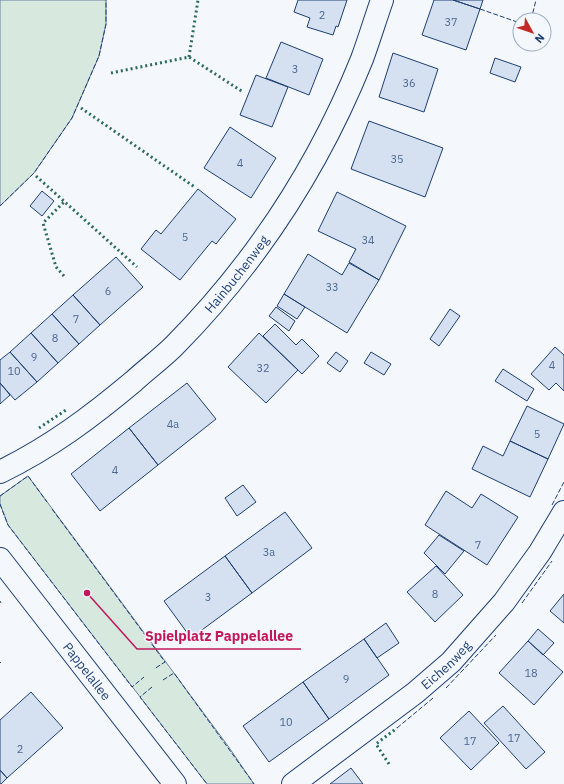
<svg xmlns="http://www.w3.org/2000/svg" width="564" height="784" font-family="'IBM Plex Sans',sans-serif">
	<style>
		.green { fill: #d7e8df; stroke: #687fa3 }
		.building { fill: #d5e0f0; stroke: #1d3f73 }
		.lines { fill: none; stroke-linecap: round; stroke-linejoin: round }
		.street-casing { stroke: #1d3f73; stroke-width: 24 }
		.street { stroke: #f4f7fb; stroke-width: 22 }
		.hedge { stroke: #2c6c60; stroke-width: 3; stroke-dasharray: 2 3; stroke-linecap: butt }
		.fence { stroke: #1d3f73; stroke-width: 1; stroke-dasharray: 5 2; stroke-linecap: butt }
		.labels { text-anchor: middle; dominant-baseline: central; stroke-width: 3; stroke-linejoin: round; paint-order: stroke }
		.number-label { font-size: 11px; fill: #4b6792 }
		.street-label { font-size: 13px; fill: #1d3f73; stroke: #f4f7fb }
		.leader { fill: none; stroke: #c2185b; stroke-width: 1.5 }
		.callout-dot { fill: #c2185b; stroke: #f4f7fb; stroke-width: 1.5 }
		.callout-label { font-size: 14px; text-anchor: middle; font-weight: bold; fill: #c2185b; stroke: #f4f7fb; stroke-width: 3; stroke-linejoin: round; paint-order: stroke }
	</style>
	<rect width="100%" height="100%" fill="#f4f7fb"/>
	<path class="green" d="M 0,0 L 106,0 L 106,24 L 99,56 L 72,118 L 34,173 L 0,206 Z
		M 28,476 L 228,746 L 254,784 L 207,784 L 8,525 L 0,504 L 0,496 Z"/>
	<path class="building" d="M 298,0 L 347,0 L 338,27 L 336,26 L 333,35 L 307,27 L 310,18 L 294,12 Z
		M 434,0 L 453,0 L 480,9 L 466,50 L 422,35 Z
		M 453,0 L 483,0 L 480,9 Z
		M 281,42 L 323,59 L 309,95 L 266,78 Z
		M 393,53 L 438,69 L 424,112 L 379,97 Z
		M 495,58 L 521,67 L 515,82 L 490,73 Z
		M 256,75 L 288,87 L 272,127 L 240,115 Z
		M 369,121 L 443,148 L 425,197 L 351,169 Z
		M 230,127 L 276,158 L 251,198 L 204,168 Z
		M 198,189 L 236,219 L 216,244 L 212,241 L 180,280 L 141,249 L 156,230 L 161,234 Z
		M 42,191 L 54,201 L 42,216 L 30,206 Z
		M 337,192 L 406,226 L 379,280 L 349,262 L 356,249 L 318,231 Z
		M 308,254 L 342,275 L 349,263 L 379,280 L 347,333 L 284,294 Z
		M 116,257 L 143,287 L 100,325 L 73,295 Z
		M 284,294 L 305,307 L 297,319 L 277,306 Z
		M 73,295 L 100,325 L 79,344 L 52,314 Z
		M 276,307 L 295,321 L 289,331 L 269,316 Z
		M 450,309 L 460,316 L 439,346 L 430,339 Z
		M 52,314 L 79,344 L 58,363 L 31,333 Z
		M 275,324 L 296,345 L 302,339 L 319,356 L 302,374 L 263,336 Z
		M 31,333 L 58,363 L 37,382 L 10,352 Z
		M 259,333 L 298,370 L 266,403 L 228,367 Z
		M 555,347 L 564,355 L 564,391 L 556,383 L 549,390 L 531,374 Z
		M 10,352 L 37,382 L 15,400 L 0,383 L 0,360 Z
		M 336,352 L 348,361 L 340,372 L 327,363 Z
		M 371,352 L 391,364 L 384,375 L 364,363 Z
		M 503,369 L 534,389 L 527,401 L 495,381 Z
		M 0,383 L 10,395 L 0,404 Z
		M 187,383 L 216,419 L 158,465 L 129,428 Z
		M 527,406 L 564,424 L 548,459 L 510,441 Z
		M 129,428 L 158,465 L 100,511 L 71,474 Z
		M 510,441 L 548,459 L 530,497 L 472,469 L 483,446 L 503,456 Z
		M 243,485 L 256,502 L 237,516 L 225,498 Z
		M 446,491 L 472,508 L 481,494 L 518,517 L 487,565 L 425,525 Z
		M 285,512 L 312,548 L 252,593 L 225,556 Z
		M 439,535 L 464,551 L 445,574 L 424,553 Z
		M 225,556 L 252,593 L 191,638 L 164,601 Z
		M 436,566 L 463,595 L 435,622 L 407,592 Z
		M 564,594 L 564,623 L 550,611 Z
		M 386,623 L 399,643 L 377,658 L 364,639 Z
		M 538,629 L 554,643 L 543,655 L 528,641 Z
		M 364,639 L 389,675 L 329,719 L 303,682 Z
		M 528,641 L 563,672 L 534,705 L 499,673 Z
		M 303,682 L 329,719 L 269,762 L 243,726 Z
		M 31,692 L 63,728 L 7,778 L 0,770 L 0,720 Z
		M 503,706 L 545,752 L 526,769 L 484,723 Z
		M 469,711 L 499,743 L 471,770 L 440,738 Z
		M 351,768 L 363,784 L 330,784 Z
		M 0,770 L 7,778 L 1,784 L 0,784 Z"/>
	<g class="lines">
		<defs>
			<g id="street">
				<path id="s1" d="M 0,472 C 51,447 91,417 134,381 C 147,369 162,358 174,346 C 255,264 319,166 362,59 C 369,40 375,20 382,0"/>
				<path id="s2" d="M 0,559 L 175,784"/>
				<path id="s3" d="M 293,784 L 415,693 L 451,662 L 504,602 L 540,552 L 564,512"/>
			</g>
		</defs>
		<use href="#street" class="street-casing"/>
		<use href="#street" class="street"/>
		<path class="hedge" d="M 189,57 L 198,0
			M 111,73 L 189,57 L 243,92
			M 81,108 L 196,188
			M 36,176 L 137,267
			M 64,276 L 56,267 L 43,223 L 64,202
			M 39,428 L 66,410
			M 389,764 L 376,744 L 397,728"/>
		<path class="fence" d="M 480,9 L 520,23
			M 531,20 L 536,0
			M 0,206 L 34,173 L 72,118 L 99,56 L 106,24 L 106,0
			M 0,496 L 28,476 L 47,502
			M 0,504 L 8,525 L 132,687 L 144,677
			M 552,505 L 564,482
			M 52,509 L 165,662 L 154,669
			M 0,601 L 1,603
			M 522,603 L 552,561
			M 0,663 L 1,662
			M 163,680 L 174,673 L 254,784
			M 152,687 L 140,697 L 207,784
			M 446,688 L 496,635
			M 397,728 L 433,698"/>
	</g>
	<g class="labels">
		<g class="number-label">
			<text x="322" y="15">2</text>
			<text x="451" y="22">37</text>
			<text x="295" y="69">3</text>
			<text x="409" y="83">36</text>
			<text x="397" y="159">35</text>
			<text x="240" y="163">4</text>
			<text x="185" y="237">5</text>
			<text x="368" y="240">34</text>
			<text x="332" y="287">33</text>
			<text x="108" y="291">6</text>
			<text x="76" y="319">7</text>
			<text x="55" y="338">8</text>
			<text x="34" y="357">9</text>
			<text x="552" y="365">4</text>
			<text x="263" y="368">32</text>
			<text x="14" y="371">10</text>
			<text x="173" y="424">4a</text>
			<text x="537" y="434">5</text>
			<text x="115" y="470">4</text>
			<text x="478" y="545">7</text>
			<text x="269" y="552">3a</text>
			<text x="435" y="594">8</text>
			<text x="208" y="597">3</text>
			<text x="531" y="673">18</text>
			<text x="346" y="679">9</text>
			<text x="286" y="722">10</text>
			<text x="514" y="738">17</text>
			<text x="470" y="741">17</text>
			<text x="20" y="749">2</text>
		</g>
		<g class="street-label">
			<text stroke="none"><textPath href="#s1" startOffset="311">Hainbuchenweg</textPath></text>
			<text stroke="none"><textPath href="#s3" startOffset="194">Eichenweg</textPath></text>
			<text stroke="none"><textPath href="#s2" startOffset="142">Pappelallee</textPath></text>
		</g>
	</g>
	<path class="leader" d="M87 593L137 649H301"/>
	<circle class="callout-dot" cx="87" cy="593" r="4"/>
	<g class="callout-label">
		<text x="219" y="641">Spielplatz Pappelallee</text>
	</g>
	<g transform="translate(532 32) rotate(130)"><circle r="19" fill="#f4f7fb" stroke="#9eadc5"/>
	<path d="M0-3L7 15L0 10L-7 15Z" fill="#c62828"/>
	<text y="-6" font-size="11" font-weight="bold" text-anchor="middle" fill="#1d3f73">N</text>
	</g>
</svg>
